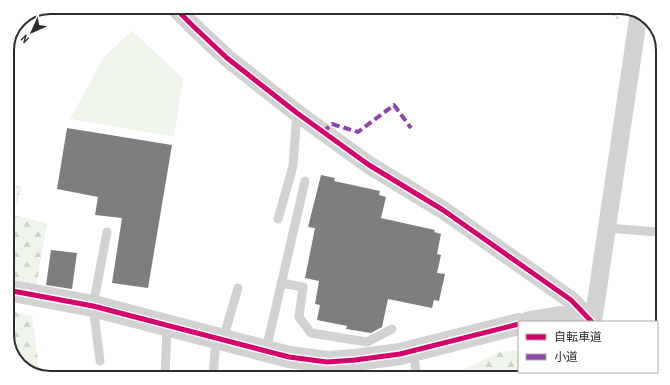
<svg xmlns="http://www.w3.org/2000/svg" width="670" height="385" font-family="'PT Sans Narrow','Noto Sans JP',sans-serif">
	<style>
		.grass { fill: url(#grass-dots) }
		.forest { fill: url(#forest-firs) }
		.pitch { fill: #f0f5eb }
		.building { fill: #7e7e7e }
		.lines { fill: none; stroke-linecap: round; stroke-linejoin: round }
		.path { stroke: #d2d2d2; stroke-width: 2.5; stroke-dasharray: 2 2; stroke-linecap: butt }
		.service { stroke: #d2d2d2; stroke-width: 9 }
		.minor { stroke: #d2d2d2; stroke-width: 18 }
		.tertiary { stroke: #d2d2d2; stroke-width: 22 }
		.quiet { stroke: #8e44ad; stroke-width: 4; stroke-dasharray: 8 4; stroke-linecap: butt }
		.cycleway-casing { stroke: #fff; stroke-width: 8 }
		.cycleway { stroke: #d6006c; stroke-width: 5 }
		.rim { fill: none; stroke: #2d2d2d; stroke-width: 2 }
	</style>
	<defs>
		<pattern id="grass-dots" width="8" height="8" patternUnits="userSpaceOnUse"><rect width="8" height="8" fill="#f0f5eb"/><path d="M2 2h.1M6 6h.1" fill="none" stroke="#ced2ca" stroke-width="1.8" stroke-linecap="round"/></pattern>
		<pattern id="forest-firs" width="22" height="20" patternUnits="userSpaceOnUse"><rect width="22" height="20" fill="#f0f5eb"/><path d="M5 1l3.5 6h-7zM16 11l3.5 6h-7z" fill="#ced2ca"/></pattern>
	</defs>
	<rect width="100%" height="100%" fill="#fff"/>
	<path class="grass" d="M 7,182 L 22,187 L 16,208 L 7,205 Z"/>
	<path class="forest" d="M 7,214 L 47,223 L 36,287 L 7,277 Z
		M 7,310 L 32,316 L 40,375 C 36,374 31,374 28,372 C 6,358 7,333 7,310 Z
		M 519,350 L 519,372 L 561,372 L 560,378 L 453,378 L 452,375 L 499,352 Z"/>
	<path class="pitch" d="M 132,31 L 183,78 L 174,137 L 70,119 L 104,57 Z"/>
	<path class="building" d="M 67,128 L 172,145 L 148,288 L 112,283 L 122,218 L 95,215 L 98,197 L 57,189 Z
		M 321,175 L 335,178 L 334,181 L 380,191 L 379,195 L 386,197 L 381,218 L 435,230 L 434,232 L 441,234 L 437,254 L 441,255 L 437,273 L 445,274 L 439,301 L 434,300 L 432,308 L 388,299 L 382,327 L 371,333 L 346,329 L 347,326 L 317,320 L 320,305 L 315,304 L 319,281 L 305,278 L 315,228 L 308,227 Z
		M 51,250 L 77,253 L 72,289 L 46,285 Z"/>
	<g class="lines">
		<path class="path" d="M 604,7 L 619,19"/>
		<path class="service" d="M 278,219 L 293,166 L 297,113
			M 607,228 L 657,232
			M 281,283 L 303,287 L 299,317 L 311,333 L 367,342 L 392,329
			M 223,339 L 238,288
			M 266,350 L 305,181
			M 413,350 L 417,378
			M 100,361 L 93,306 L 107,232
			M 165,378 L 167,326
			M 213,378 L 216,337
			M 305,378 L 315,361"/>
		<path class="minor" d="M 174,7 L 193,26 L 227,58 L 297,113 L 369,165 L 443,210 L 571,300 L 592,322
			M 593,322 L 639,12
			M 589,378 L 589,372"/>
		<path class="tertiary" d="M 7,290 L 93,306 L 289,357 L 327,362 L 355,360 L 400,354 L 519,324
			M 530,322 L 560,317 L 587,322
			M 657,340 L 661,342"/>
		<path class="quiet" d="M 323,132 L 332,124 L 358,132 L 394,105 L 411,128"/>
		<defs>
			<path id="cycleway" d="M 174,7 L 193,26 L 227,58 L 297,113 L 369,165 L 443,210 L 571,300 L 592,322
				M 7,290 L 93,306 L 289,357 L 327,362 L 355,360 L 400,354 L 519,324"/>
		</defs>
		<use href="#cycleway" class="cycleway-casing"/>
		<use href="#cycleway" class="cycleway"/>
	</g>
	<path d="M0 0H670V385H0ZM50 14H620A36 36 0 0 1 656 50V335A36 36 0 0 1 620 371H50A36 36 0 0 1 14 335V50A36 36 0 0 1 50 14Z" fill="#fff" fill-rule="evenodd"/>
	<path class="rim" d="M50 14H620A36 36 0 0 1 656 50V335A36 36 0 0 1 620 371H50A36 36 0 0 1 14 335V50A36 36 0 0 1 50 14Z"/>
	<rect x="518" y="321" width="140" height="52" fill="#ffffff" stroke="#ababab"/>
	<rect x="526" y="334" width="20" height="6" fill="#d6006c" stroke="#ababab"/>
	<text x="554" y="341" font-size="12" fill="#2d2d2d">自転車道</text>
	<rect x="526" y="354" width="20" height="6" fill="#8e44ad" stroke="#ababab"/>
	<text x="554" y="361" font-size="12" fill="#2d2d2d">小道</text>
	<g transform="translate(32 32) rotate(225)" stroke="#ffffff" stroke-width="3" paint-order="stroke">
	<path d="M0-3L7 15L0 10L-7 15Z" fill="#2d2d2d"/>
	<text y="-6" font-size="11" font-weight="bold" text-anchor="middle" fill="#2d2d2d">N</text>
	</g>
</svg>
